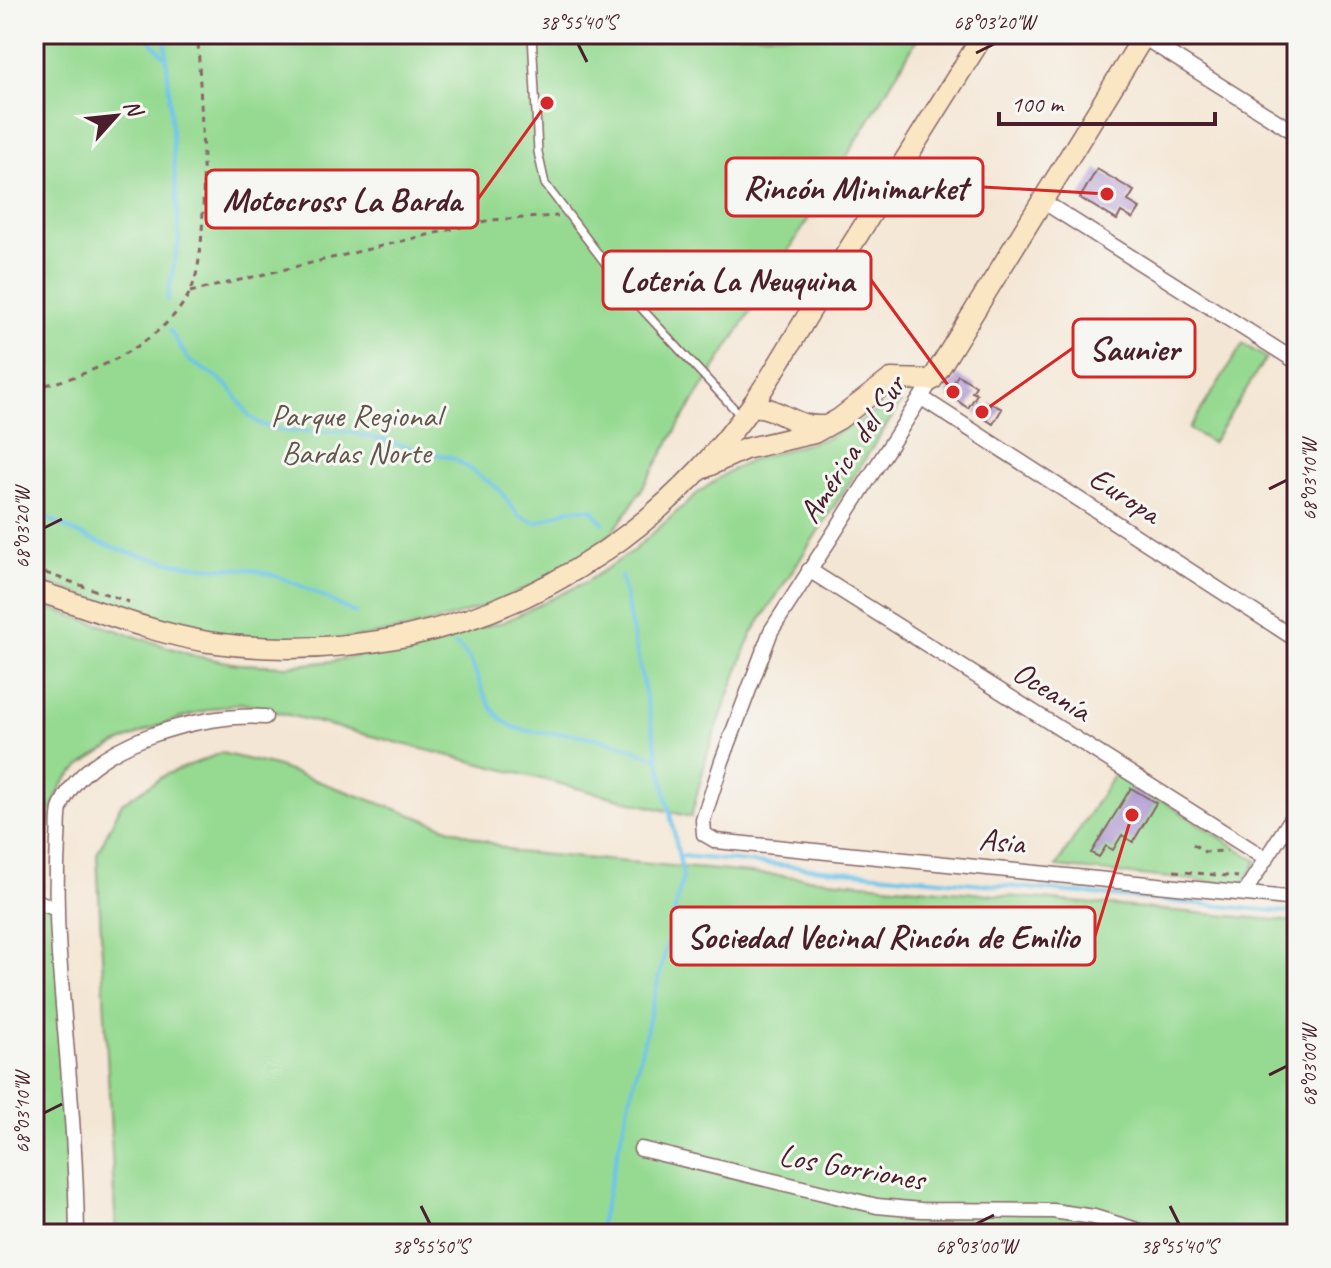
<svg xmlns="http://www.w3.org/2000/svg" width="1331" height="1268" font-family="Caveat,sans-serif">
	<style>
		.green { fill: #96da92; stroke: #707c5e; stroke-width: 2 }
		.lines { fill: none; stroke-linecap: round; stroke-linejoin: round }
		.stream { stroke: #6cc3e9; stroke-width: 4 }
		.building { fill: #b098d2 }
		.lane-casing { stroke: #866566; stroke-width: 10 }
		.street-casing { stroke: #866566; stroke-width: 17 }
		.secondary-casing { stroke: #866566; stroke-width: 23 }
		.path { stroke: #866566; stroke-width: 3; stroke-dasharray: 6 6; stroke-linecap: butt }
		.lane { stroke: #fff; stroke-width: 7 }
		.street { stroke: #fff; stroke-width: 14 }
		.secondary { stroke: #fbe6c4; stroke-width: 20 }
		.ticks { fill: none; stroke: #4a1f2b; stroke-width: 3 }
		.labels { text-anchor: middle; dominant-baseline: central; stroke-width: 6; stroke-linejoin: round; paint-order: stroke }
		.park-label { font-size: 32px; fill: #61574a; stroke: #f6f6f2 }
		.street-label { font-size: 32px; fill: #4a1f2b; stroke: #f6f6f2 }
		.leader { fill: none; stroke: #d62828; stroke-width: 3 }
		.callout-dot { fill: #d62828; stroke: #f6f6f2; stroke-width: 3 }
		.callout { fill: #f6f6f2; stroke: #d62828; stroke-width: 3 }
		.callout-label { font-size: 34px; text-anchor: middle; font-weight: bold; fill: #4a1f2b }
		.neatline { fill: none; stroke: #4a1f2b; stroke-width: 3 }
		.ticks-label { font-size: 20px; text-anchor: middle; fill: #4a1f2b }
	</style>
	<rect width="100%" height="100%" fill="#f6f6f2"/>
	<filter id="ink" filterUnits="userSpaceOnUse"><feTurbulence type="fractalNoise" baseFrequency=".0125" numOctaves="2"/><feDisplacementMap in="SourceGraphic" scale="16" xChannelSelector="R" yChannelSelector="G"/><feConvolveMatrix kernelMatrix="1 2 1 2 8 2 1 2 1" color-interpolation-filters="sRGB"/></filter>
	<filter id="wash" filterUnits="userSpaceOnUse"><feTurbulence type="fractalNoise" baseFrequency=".006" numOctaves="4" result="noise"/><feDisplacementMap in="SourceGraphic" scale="32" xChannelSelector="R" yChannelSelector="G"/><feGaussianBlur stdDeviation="1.8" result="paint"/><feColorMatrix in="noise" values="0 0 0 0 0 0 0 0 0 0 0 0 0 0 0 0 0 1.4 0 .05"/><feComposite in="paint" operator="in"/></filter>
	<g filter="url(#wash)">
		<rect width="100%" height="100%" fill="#f4e6d4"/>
		<path class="green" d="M 34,34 L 920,34 C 844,164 763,292 682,420 C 666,447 624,525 603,541 C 498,621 342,658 213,634 C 152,623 93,598 34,578 Z
			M 1243,344 L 1266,358 L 1212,443 L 1189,429 Z
			M 894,402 L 901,403 L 751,635 L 708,751 L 691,817 L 241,703 C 196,709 82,747 60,789 C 44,819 46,858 42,892 L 34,887 L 34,603 L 195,656 L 238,664 L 287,666 L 334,661 L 504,622 L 586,582 L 633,551 L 699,492 L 729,471 L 757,458 L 830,437 Z
			M 221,753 L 275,766 L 516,852 L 1297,922 L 1297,1234 L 116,1234 L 97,854 L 122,803 L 167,774 Z
			M 1116,771 L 1257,861 L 1242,885 L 1056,867 Z
			M 34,900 L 56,909 L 77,1234 L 34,1234 Z"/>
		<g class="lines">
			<path class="stream" d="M 145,34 L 164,56
				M 165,34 L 178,219 L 179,240 L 167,300
				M 170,330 L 189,361 L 216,376 L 231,389 L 250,417 L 262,425 L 282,431 L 349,432 L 453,458 L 498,488 L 519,516 L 537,523 L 569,509 L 592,509 L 603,523
				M 34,509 C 81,541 140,559 196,566 C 215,569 234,567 252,570 C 288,576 323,597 355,613
				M 455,645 C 482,659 475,704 510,725 C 527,735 553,732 572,734 C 601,738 629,746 656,758
				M 682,856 L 1297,913
				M 598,1234 L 683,876 L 621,576"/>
		</g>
		<g id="blocks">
			<path class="building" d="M 1097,169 L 1134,191 L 1128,201 L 1140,208 L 1133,219 L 1121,212 L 1117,220 L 1080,198 Z
				M 958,375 L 976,386 L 972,392 L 977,394 L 968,408 L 946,393 Z
				M 983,403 L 989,407 L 991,403 L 1002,409 L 993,424 L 976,413 Z
				M 1131,788 L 1156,803 L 1133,842 L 1122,835 L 1113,850 L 1106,846 L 1099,857 L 1091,853 Z"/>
		</g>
	</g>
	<g filter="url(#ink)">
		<use href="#blocks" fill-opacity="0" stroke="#866566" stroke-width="2"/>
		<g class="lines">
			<defs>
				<path id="lane" d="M 532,34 L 538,152 L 545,184 L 631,297 L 740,415"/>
				<path id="street" d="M 1143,37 L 1297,134
					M 1044,202 L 1297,362
					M 932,380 L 771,631 L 722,761 L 703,820 L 704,834 L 716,841 L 1297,899
					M 922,398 L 1297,640
					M 809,570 L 1266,859
					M 1244,893 L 1297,810
					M 34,900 L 56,909
					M 641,1149 L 877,1206 L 921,1210 L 1053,1211 L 1094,1217 L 1150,1234
					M 77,1234 C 76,1141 66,1048 59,955 C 56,916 56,879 58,840 C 59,830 58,818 60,809 C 83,743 204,712 265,717"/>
				<path id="secondary" d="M 751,406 C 778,406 794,428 822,426
					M 704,468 L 745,449 L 814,433 L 839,419 L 891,379 L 932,380 L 1145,34
					M 34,590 C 91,608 148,632 208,642 C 273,652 342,649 407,636 C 548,606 668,523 752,405 C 780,365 804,319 831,278 C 882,196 933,115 984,34"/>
			</defs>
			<use href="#lane" class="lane-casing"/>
			<use href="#street" class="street-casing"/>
			<use href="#secondary" class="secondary-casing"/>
			<path class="path" d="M 190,292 L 490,220 L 558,216
				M 34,387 C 87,379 167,341 191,290 C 213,242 199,93 198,34
				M 34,569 L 129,602
				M 1193,844 L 1205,852 L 1227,851
				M 1174,871 L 1238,877
				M 34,1229 L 46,1234"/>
			<use href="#lane" class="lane"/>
			<use href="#street" class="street"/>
			<use href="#secondary" class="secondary"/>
		</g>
	</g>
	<path class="ticks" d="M 578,44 L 587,62M 976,53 L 994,44M 1269,489 L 1287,480M 44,528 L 62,519M 1269,1075 L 1287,1066M 44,1113 L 62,1104M 421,1206 L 430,1224M 1170,1206 L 1179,1224M 976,1224 L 994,1215"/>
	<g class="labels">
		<g class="park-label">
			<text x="356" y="415">Parque Regional<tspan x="356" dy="37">Bardas Norte</tspan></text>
		</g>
		<g class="street-label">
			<text transform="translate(852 449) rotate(-57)">América del Sur</text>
			<text transform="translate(1125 495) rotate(33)">Europa</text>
			<text transform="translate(1052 691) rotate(32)">Oceanía</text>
			<text transform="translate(1002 841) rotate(6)">Asia</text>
			<text transform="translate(852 1167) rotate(10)">Los Gorriones</text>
		</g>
	</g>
	<path class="leader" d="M1107 194L983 187M547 103L478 199M953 392L871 280M982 412L1073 348M1132 815L1095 936"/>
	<g class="callout-dot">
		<circle cx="1107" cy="194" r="8"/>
		<circle cx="547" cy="103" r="8"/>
		<circle cx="953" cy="392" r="8"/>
		<circle cx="982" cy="412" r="8"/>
		<circle cx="1132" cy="815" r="8"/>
	</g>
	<g class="callout">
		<rect x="726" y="158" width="257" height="58" rx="8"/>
		<rect x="206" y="170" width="272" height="58" rx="8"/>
		<rect x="603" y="251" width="268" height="58" rx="8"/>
		<rect x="1073" y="319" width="122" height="58" rx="8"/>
		<rect x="671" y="907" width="424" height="58" rx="8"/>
	</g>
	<g class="callout-label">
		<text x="855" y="199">Rincón Minimarket</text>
		<text x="342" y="211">Motocross La Barda</text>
		<text x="737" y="291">Lotería La Neuquina</text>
		<text x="1134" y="360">Saunier</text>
		<text x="883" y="948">Sociedad Vecinal Rincón de Emilio</text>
	</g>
	<rect width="1331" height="1268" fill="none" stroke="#f6f6f2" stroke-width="88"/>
	<g transform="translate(116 116) rotate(63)" stroke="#f6f6f2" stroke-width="6" paint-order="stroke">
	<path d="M0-6L14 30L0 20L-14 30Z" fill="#4a1f2b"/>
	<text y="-12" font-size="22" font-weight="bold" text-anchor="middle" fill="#4a1f2b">N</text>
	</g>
	<path d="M999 112v12h216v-12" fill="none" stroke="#4a1f2b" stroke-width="4"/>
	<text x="1011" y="112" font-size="24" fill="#4a1f2b" stroke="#f6f6f2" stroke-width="6" paint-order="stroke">100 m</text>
	<rect x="44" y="44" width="1243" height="1180" class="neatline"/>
	<g class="ticks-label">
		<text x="578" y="29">38°55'40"S</text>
		<text x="994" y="29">68°03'20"W</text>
		<text transform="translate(1309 480) rotate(-90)" y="7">68°03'10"W</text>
		<text transform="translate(22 528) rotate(-90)" y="7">68°03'20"W</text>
		<text transform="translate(1309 1066) rotate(-90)" y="7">68°03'00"W</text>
		<text transform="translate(22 1113) rotate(-90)" y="7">68°03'10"W</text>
		<text x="430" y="1253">38°55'50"S</text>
		<text x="976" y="1253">68°03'00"W</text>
		<text x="1179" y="1253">38°55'40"S</text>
	</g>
</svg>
